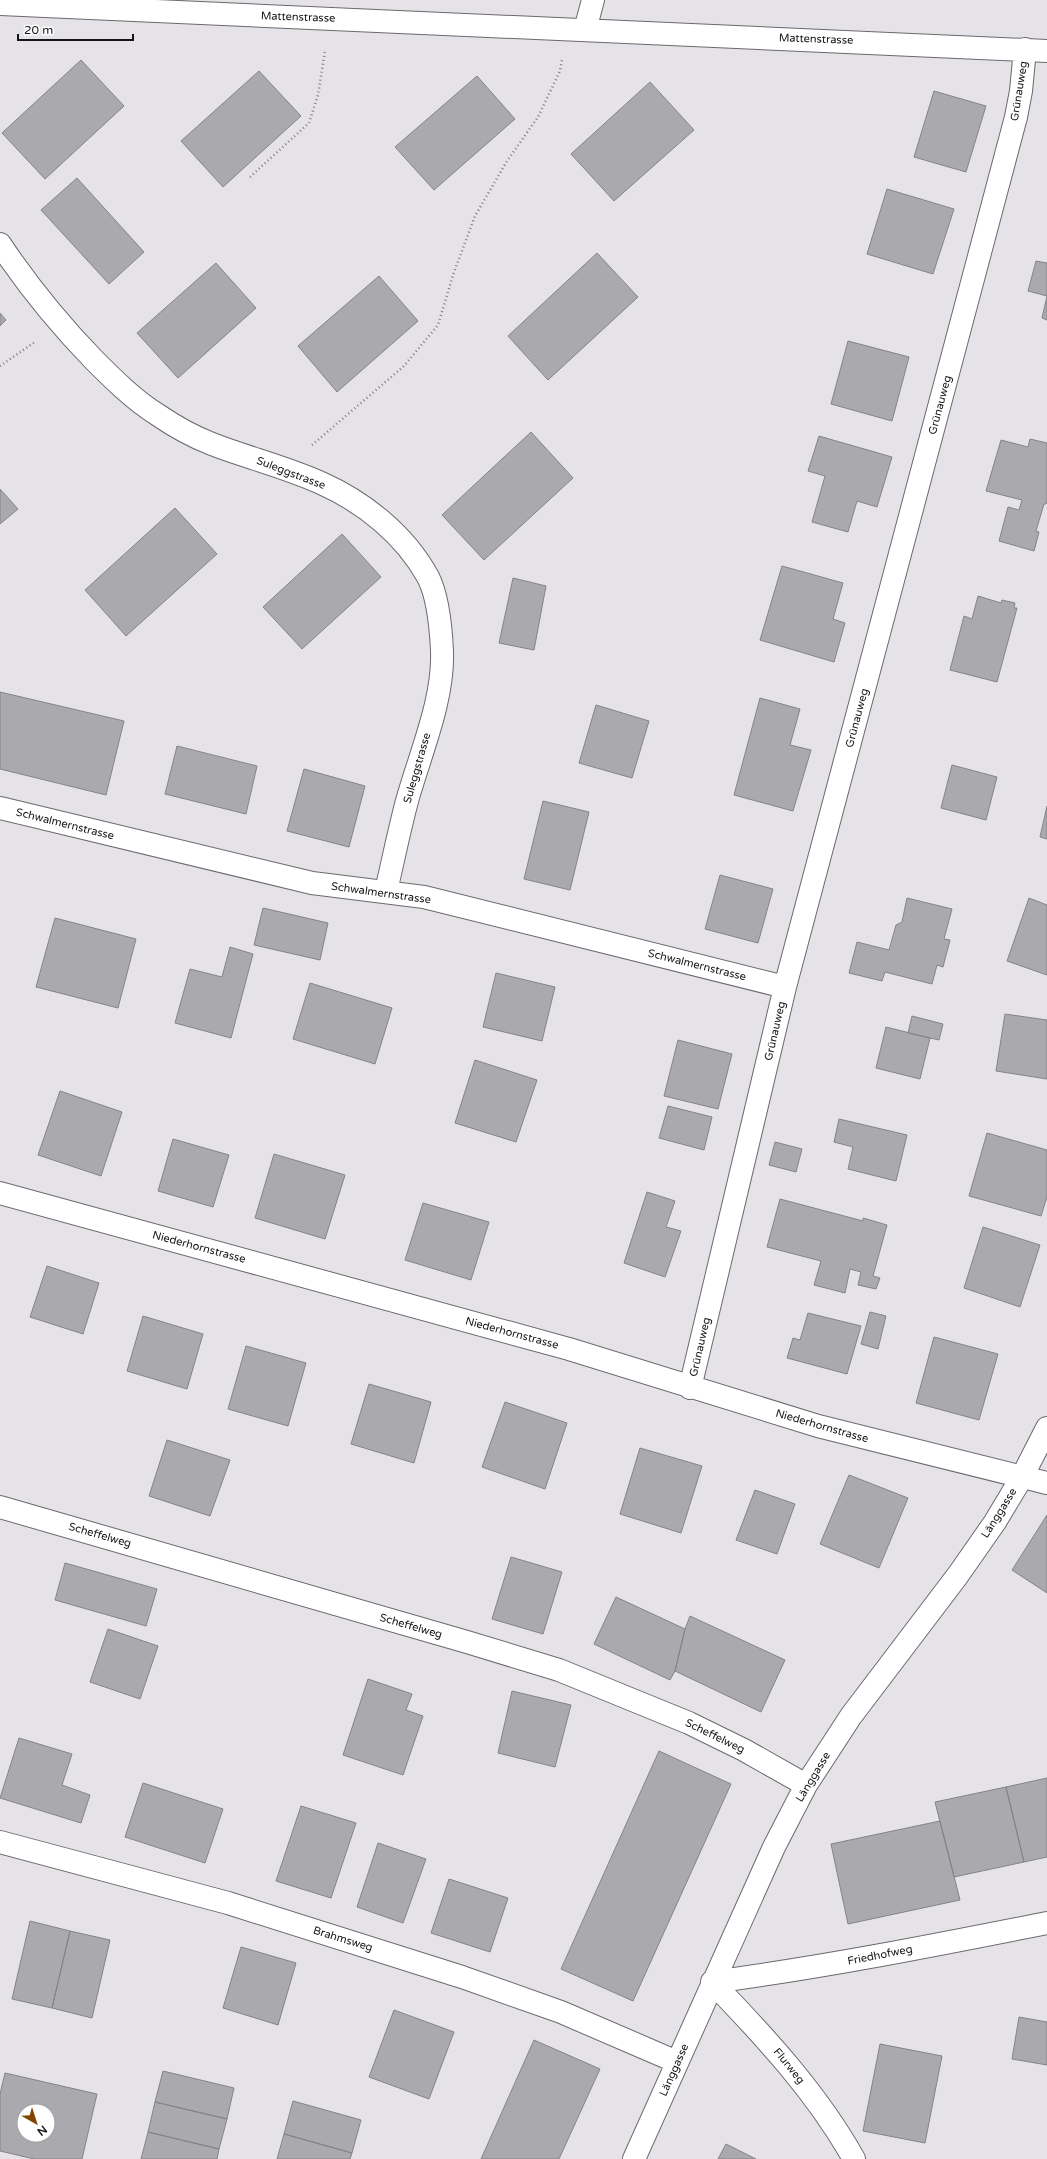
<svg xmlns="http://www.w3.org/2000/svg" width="1047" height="2159" font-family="'Varela Round',sans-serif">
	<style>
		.building { fill: #aaaaae; stroke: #848488; fill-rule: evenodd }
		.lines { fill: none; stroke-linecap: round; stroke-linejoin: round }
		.minor-casing { stroke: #6b696c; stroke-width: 24 }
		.path { stroke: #807e81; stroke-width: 2.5; stroke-dasharray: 1 3; stroke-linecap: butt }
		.minor { stroke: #fff; stroke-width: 22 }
		.labels { text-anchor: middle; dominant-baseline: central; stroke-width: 3; stroke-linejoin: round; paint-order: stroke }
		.street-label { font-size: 11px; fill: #161516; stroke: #fff }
	</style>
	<rect width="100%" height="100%" fill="#e5e3e7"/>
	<path class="building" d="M 81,60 L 124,106 L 45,179 L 2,133 Z
		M 259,71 L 301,116 L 223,187 L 181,141 Z
		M 477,76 L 515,119 L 434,190 L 395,147 Z
		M 650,82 L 694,130 L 614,201 L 571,154 Z
		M 934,91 L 986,106 L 966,172 L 914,157 Z
		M 77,178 L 144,252 L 109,284 L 41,210 Z
		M 887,189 L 954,209 L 933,274 L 867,254 Z
		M 597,253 L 638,297 L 548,380 L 508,336 Z
		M 1036,261 L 1047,263 L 1047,320 L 1042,318 L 1047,296 L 1028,291 Z
		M 216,263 L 256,308 L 178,378 L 137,333 Z
		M 379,276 L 418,321 L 337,392 L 298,346 Z
		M 0,313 L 6,320 L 0,326 Z
		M 848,341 L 909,357 L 892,421 L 831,404 Z
		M 531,432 L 573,478 L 484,560 L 442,515 Z
		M 819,436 L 892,457 L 877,507 L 857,501 L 848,532 L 812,522 L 825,476 L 808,471 Z
		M 1030,439 L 1047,443 L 1047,502 L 1046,504 L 1044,504 L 1036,531 L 1039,532 L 1034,551 L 999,541 L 1008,507 L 1019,510 L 1022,500 L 986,491 L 1001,440 L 1028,447 Z
		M 0,489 L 18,509 L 0,524 Z
		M 175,508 L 217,554 L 126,636 L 85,590 Z
		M 342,534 L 381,577 L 302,649 L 263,607 Z
		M 782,566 L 843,583 L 833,619 L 845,623 L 834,662 L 760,640 Z
		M 513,578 L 546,586 L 534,650 L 499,643 Z
		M 978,596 L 1001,603 L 1002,600 L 1015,603 L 1014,608 L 1017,608 L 997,682 L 950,670 L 964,616 L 972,619 Z
		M 0,692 L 124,721 L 106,795 L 0,769 Z
		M 760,698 L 800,709 L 790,745 L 811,750 L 793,811 L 734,795 Z
		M 596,705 L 649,721 L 632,778 L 579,763 Z
		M 177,746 L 257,766 L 246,814 L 165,794 Z
		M 952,765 L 997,777 L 986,820 L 941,808 Z
		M 304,769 L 365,786 L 349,847 L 287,831 Z
		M 543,801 L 589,812 L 570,890 L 524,879 Z
		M 1047,806 L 1047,839 L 1040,837 Z
		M 720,875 L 773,889 L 758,943 L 705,929 Z
		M 907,898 L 952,909 L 944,939 L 950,940 L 943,967 L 937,965 L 932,984 L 885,972 L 882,981 L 849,973 L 857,942 L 889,950 L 896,925 L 902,922 Z
		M 1029,898 L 1047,905 L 1047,975 L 1007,961 Z
		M 263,908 L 328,923 L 320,960 L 254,945 Z
		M 55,918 L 136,939 L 118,1008 L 36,987 Z
		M 230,947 L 253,954 L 231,1038 L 175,1023 L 190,969 L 222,977 Z
		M 496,973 L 555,987 L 542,1041 L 483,1027 Z
		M 310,983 L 392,1008 L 375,1064 L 293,1039 Z
		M 1005,1014 L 1047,1020 L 1047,1079 L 996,1071 Z
		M 912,1016 L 943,1024 L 939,1040 L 908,1033 Z
		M 886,1027 L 930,1038 L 920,1079 L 876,1068 Z
		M 678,1040 L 732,1054 L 718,1109 L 664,1096 Z
		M 475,1060 L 537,1080 L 516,1142 L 455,1123 Z
		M 60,1091 L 122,1112 L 101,1176 L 38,1155 Z
		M 668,1106 L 712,1117 L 704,1150 L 659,1138 Z
		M 839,1119 L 907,1135 L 896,1181 L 848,1169 L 853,1147 L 834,1142 Z
		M 987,1133 L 1047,1150 L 1047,1197 L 1041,1216 L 969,1196 Z
		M 173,1139 L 229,1155 L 213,1207 L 158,1191 Z
		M 775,1142 L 802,1149 L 796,1172 L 769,1165 Z
		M 274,1154 L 345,1175 L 325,1239 L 255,1218 Z
		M 647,1192 L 675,1201 L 666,1227 L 681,1231 L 665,1277 L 624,1263 Z
		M 780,1199 L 863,1221 L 863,1218 L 887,1225 L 873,1276 L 880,1278 L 876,1289 L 858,1285 L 861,1272 L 850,1269 L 845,1293 L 814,1285 L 821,1261 L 767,1247 Z
		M 423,1203 L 489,1222 L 471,1280 L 405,1260 Z
		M 983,1227 L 1040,1245 L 1020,1307 L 964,1288 Z
		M 47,1266 L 99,1283 L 83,1334 L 30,1317 Z
		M 870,1312 L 886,1316 L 878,1349 L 861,1344 Z
		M 808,1313 L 861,1326 L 847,1374 L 787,1358 L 793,1338 L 800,1340 Z
		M 143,1316 L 203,1334 L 187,1389 L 127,1371 Z
		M 934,1337 L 998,1354 L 979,1420 L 916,1403 Z
		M 246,1346 L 306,1363 L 288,1426 L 228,1409 Z
		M 369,1384 L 431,1402 L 414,1463 L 351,1444 Z
		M 505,1402 L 567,1423 L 545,1489 L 482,1467 Z
		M 167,1440 L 230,1460 L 210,1516 L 149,1496 Z
		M 640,1448 L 702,1466 L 681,1533 L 620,1514 Z
		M 849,1475 L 908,1498 L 879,1568 L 820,1544 Z
		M 755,1490 L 795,1504 L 777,1554 L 736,1540 Z
		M 1047,1515 L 1047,1593 L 1012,1570 Z
		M 511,1557 L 562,1572 L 543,1634 L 492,1619 Z
		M 65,1563 L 157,1589 L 146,1626 L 55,1600 Z
		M 616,1597 L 685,1629 L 675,1671 L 670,1680 L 594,1644 Z
		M 690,1616 L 785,1660 L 761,1712 L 675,1671 L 685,1629 Z
		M 108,1629 L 158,1646 L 140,1699 L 90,1682 Z
		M 368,1679 L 412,1694 L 406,1710 L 423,1716 L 403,1775 L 343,1755 Z
		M 512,1691 L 571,1705 L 555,1767 L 498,1753 Z
		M 19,1738 L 72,1754 L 62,1785 L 90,1795 L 81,1823 L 0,1798 Z
		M 659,1751 L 731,1784 L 633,2001 L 561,1969 Z
		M 1047,1778 L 1047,1857 L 1024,1862 L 1006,1787 Z
		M 143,1783 L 223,1809 L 205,1863 L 125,1837 Z
		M 1006,1787 L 1024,1862 L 954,1877 L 935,1802 Z
		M 301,1806 L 356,1823 L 331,1898 L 276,1881 Z
		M 940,1821 L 960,1900 L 848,1924 L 831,1844 Z
		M 378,1843 L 426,1859 L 403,1923 L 357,1907 Z
		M 449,1879 L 508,1898 L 490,1952 L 431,1933 Z
		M 30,1921 L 70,1931 L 52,2008 L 12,1999 Z
		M 70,1931 L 110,1940 L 92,2018 L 52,2008 Z
		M 241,1947 L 296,1963 L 278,2025 L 223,2008 Z
		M 394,2010 L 454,2032 L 429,2099 L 369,2077 Z
		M 1019,2017 L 1047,2022 L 1047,2065 L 1012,2059 Z
		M 534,2040 L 600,2069 L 559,2159 L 481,2159 Z
		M 880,2044 L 942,2056 L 925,2143 L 863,2131 Z
		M 163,2071 L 234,2088 L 227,2119 L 155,2102 Z
		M 5,2073 L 97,2094 L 82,2159 L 34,2159 L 0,2151 L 0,2094 ZM 24,2111 L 48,2111 L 48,2135 L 24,2135 Z
		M 293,2101 L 361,2120 L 352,2153 L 284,2134 Z
		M 155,2102 L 227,2119 L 219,2149 L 148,2132 Z
		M 148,2132 L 219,2149 L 217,2159 L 141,2159 Z
		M 284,2134 L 352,2153 L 350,2159 L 277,2159 Z
		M 726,2144 L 756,2159 L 718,2159 Z"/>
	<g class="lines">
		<defs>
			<path id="minor" d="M 0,4 L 1047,51
				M 585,30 L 593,0
				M 0,244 C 28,286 59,324 94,360 C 114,380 134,400 158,415 C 174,426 194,437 212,444 C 248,458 286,467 321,483 C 364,502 405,535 428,577 C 438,596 441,630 442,651 C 444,700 420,754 407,801 C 399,831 393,861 386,891
				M 0,808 L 312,883 L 424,897 L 785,987
				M 0,1193 L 569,1349 L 818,1426 L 1047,1483
				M 690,1388 L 785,987 L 1016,117 L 1021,91 L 1025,49
				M 0,1507 L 467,1642 L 559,1670 L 689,1723 L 744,1750 L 806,1785
				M 0,1842 L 228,1903 L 462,1977 L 561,2012 L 677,2062
				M 712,1982 C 825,1967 936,1945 1047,1923
				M 712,1982 C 765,2037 817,2093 854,2159
				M 634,2159 L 774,1847 L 806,1785 L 851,1716 L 958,1575 L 995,1522 L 1022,1477 L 1047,1428"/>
		</defs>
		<use href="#minor" class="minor-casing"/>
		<path class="path" d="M 250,177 L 309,123 L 318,95 L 325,51
			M 0,366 L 35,342
			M 312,445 L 404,366 L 438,325 L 454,272 L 475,216 L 507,161 L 538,117 L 560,71 L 562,60"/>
		<use href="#minor" class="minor"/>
	</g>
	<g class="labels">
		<g class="street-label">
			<text transform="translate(298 17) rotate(2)">Mattenstrasse</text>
			<text transform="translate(816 39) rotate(2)">Mattenstrasse</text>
			<text transform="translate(1019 91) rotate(-81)">Grünauweg</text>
			<text transform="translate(940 405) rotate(-75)">Grünauweg</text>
			<text transform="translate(291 473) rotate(21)">Suleggstrasse</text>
			<text transform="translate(857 718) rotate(-75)">Grünauweg</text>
			<text transform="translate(417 768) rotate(-74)">Suleggstrasse</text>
			<text transform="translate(65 824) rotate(14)">Schwalmernstrasse</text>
			<text transform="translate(381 893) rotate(8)">Schwalmernstrasse</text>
			<text transform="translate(697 965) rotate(14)">Schwalmernstrasse</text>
			<text transform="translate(775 1031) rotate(-77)">Grünauweg</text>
			<text transform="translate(199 1247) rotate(15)">Niederhornstrasse</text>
			<text transform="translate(512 1333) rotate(15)">Niederhornstrasse</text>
			<text transform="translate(700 1347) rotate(-77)">Grünauweg</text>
			<text transform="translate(822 1426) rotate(16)">Niederhornstrasse</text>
			<text transform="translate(999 1513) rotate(-58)">Länggasse</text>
			<text transform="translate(100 1535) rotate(16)">Scheffelweg</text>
			<text transform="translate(411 1626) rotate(16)">Scheffelweg</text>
			<text transform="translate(715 1736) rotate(26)">Scheffelweg</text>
			<text transform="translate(813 1777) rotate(-59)">Länggasse</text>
			<text transform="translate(343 1939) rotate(17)">Brahmsweg</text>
			<text transform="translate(880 1955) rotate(-11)">Friedhofweg</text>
			<text transform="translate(789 2066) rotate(51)">Flurweg</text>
			<text transform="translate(674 2070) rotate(-66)">Länggasse</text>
		</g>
	</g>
	<g transform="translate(36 2123) rotate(141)"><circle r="19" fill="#ffffff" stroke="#a2a1a2"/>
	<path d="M0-3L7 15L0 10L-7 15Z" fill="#834602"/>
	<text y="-6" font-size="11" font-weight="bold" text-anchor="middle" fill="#161516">N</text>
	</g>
	<path d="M18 34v6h115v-6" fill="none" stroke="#161516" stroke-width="2"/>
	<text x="24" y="34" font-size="12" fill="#161516" stroke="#ffffff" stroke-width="3" paint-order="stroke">20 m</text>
</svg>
